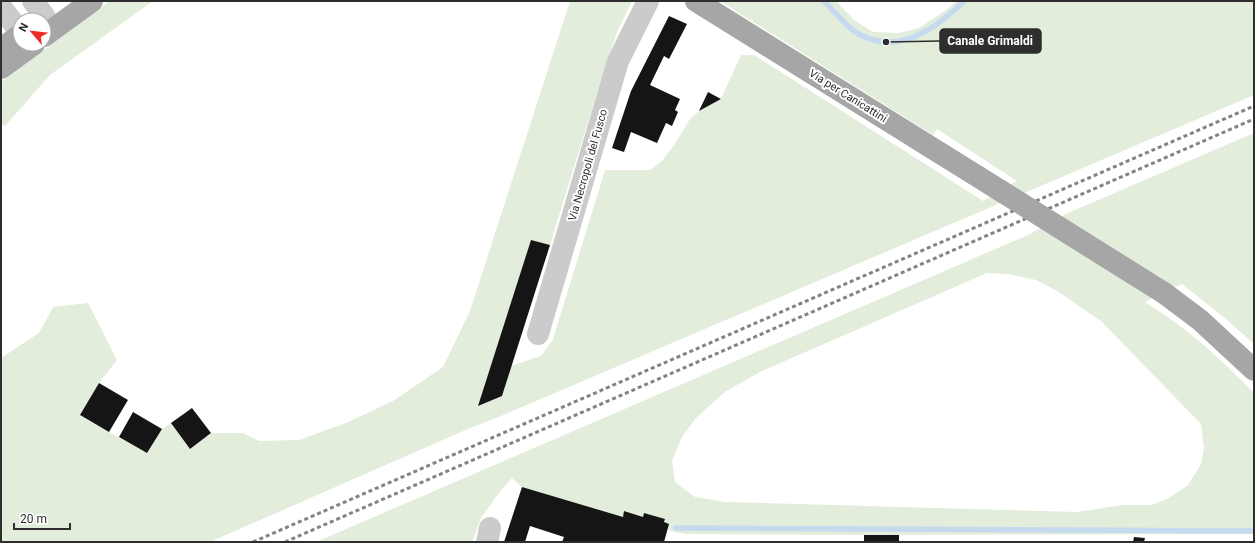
<svg xmlns="http://www.w3.org/2000/svg" width="1255" height="543" font-family="Roboto,sans-serif">
	<style>
		.green { fill: #e3eddb; fill-rule: evenodd }
		.lines { fill: none; stroke-linecap: round; stroke-linejoin: round }
		.stream { stroke: #c5daee; stroke-width: 5.5 }
		.building { fill: #151515 }
		.minor { stroke: #cbcbcb; stroke-width: 22 }
		.major { stroke: #a6a6a6; stroke-width: 22 }
		.rail { stroke: #838383; stroke-width: 3; stroke-dasharray: 4 3; stroke-linecap: butt }
		.major-bridge { stroke: #a6a6a6; stroke-width: 22 }
		.labels { text-anchor: middle; dominant-baseline: central; stroke-width: 4; stroke-linejoin: round; paint-order: stroke }
		.street-label { font-size: 11px; fill: #2e2e2e; stroke: #fff }
		.leader { fill: none; stroke: #2e2e2e; stroke-width: 1.5 }
		.callout-dot { fill: #2e2e2e; stroke: #fff; stroke-width: 1.5 }
		.callout { fill: #2e2e2e; stroke: #2e2e2e; stroke-width: 1.5 }
		.callout-label { font-size: 12px; text-anchor: middle; font-weight: bold; fill: #fff }
	</style>
	<rect width="100%" height="100%" fill="#fff"/>
	<path class="green" d="M 110,1 L 153,1 L 50,75 L 5,126 L 1,124 L 1,82 Z
		M 570,1 L 632,1 L 618,30 L 608,57 L 550,245 L 531,240 L 478,406 L 502,396 L 511,366 L 541,356 L 553,339 L 605,170 L 650,170 L 662,161 L 674,145 L 690,119 L 699,111 L 721,99 L 741,55 L 754,55 L 983,201 L 1017,181 L 937,129 L 933,135 L 720,1 L 836,1 L 854,20 L 873,32 L 898,33 L 919,28 L 949,8 L 956,1 L 1254,1 L 1254,95 L 496,418 L 470,428 L 210,542 L 1,542 L 1,358 L 39,333 L 53,307 L 88,303 L 117,360 L 99,383 L 80,416 L 147,453 L 162,429 L 171,423 L 190,449 L 211,433 L 243,433 L 259,441 L 299,440 L 346,423 L 393,401 L 443,367 L 470,311 Z
		M 1254,133 L 1254,344 L 1226,319 L 1182,284 L 1145,302 C 1186,327 1220,358 1254,393 L 1254,534 L 864,535 L 685,534 L 667,530 L 669,524 L 664,522 L 665,519 L 644,513 L 643,517 L 625,511 L 623,517 L 522,487 L 512,478 L 501,490 L 481,518 L 472,542 L 316,542 L 1028,235 L 1068,213 ZM 987,273 L 1008,274 L 1036,280 L 1059,292 L 1102,322 L 1201,424 L 1204,448 L 1201,464 L 1188,485 L 1167,499 L 1151,505 L 1122,505 L 1077,512 L 726,502 L 695,497 L 675,482 L 672,461 L 682,437 L 696,418 L 726,391 L 762,371 Z"/>
	<g class="lines">
		<path class="stream" d="M 824,1 C 833,10 841,20 850,28 C 891,60 934,31 964,1
			M 676,528 L 1254,531"/>
	</g>
	<path class="building" d="M 669,16 L 687,24 L 669,59 L 664,56 L 650,85 L 680,99 L 675,110 L 678,112 L 672,126 L 666,123 L 657,143 L 631,132 L 624,152 L 612,148 L 631,91 Z
		M 708,92 L 721,99 L 699,111 Z
		M 531,240 L 550,245 L 502,396 L 478,406 Z
		M 99,383 L 128,400 L 109,432 L 80,415 Z
		M 192,408 L 211,433 L 190,449 L 171,423 Z
		M 133,412 L 162,429 L 147,453 L 119,437 Z
		M 522,487 L 623,517 L 624,511 L 643,517 L 644,513 L 665,519 L 664,522 L 669,524 L 664,542 L 562,542 L 564,537 L 530,526 L 525,542 L 504,542 Z
		M 864,535 L 899,535 L 899,542 L 864,542 Z
		M 1134,537 L 1145,538 L 1144,542 L 1133,542 Z"/>
	<g class="lines">
		<path class="minor" d="M 33,1 L 45,17
			M 1,7 L 20,32
			M 538,334 L 618,61 L 648,1
			M 487,542 L 490,528"/>
		<path class="major" d="M 696,1 L 1001,191
			M 44,36 L 92,1
			M 1,49 L 20,35
			M 1,68 L 34,44
			M 1164,293 L 1200,320 L 1254,370"/>
		<path class="rail" d="M 253,542 L 1254,106
			M 285,542 L 1254,119"/>
		<path class="major-bridge" d="M 1001,191 L 1164,293"/>
	</g>
	<g class="labels">
		<g class="street-label">
			<text transform="translate(848 96) rotate(32)">Via per Canicattini</text>
			<text transform="translate(588 165) rotate(-74)">Via Necropoli del Fusco</text>
		</g>
	</g>
	<path class="leader" d="M886 42L940 41"/>
	<circle class="callout-dot" cx="886" cy="42" r="4"/>
	<rect class="callout" x="940" y="29" width="101" height="24" rx="4"/>
	<g class="callout-label">
		<text x="990" y="45">Canale Grimaldi</text>
	</g>
	<rect width="1255" height="543" fill="none" stroke="#2e2e2e" stroke-width="4"/>
	<g transform="translate(32 32) rotate(298)"><circle r="19" fill="#ffffff" stroke="#ababab"/>
	<path d="M0-3L7 15L0 10L-7 15Z" fill="#f12924"/>
	<text y="-6" font-size="11" font-weight="bold" text-anchor="middle" fill="#2e2e2e">N</text>
	</g>
	<path d="M14 523v6h56v-6" fill="none" stroke="#2e2e2e" stroke-width="2"/>
	<text x="20" y="523" font-size="12" fill="#2e2e2e" stroke="#ffffff" stroke-width="3" paint-order="stroke">20 m</text>
</svg>
